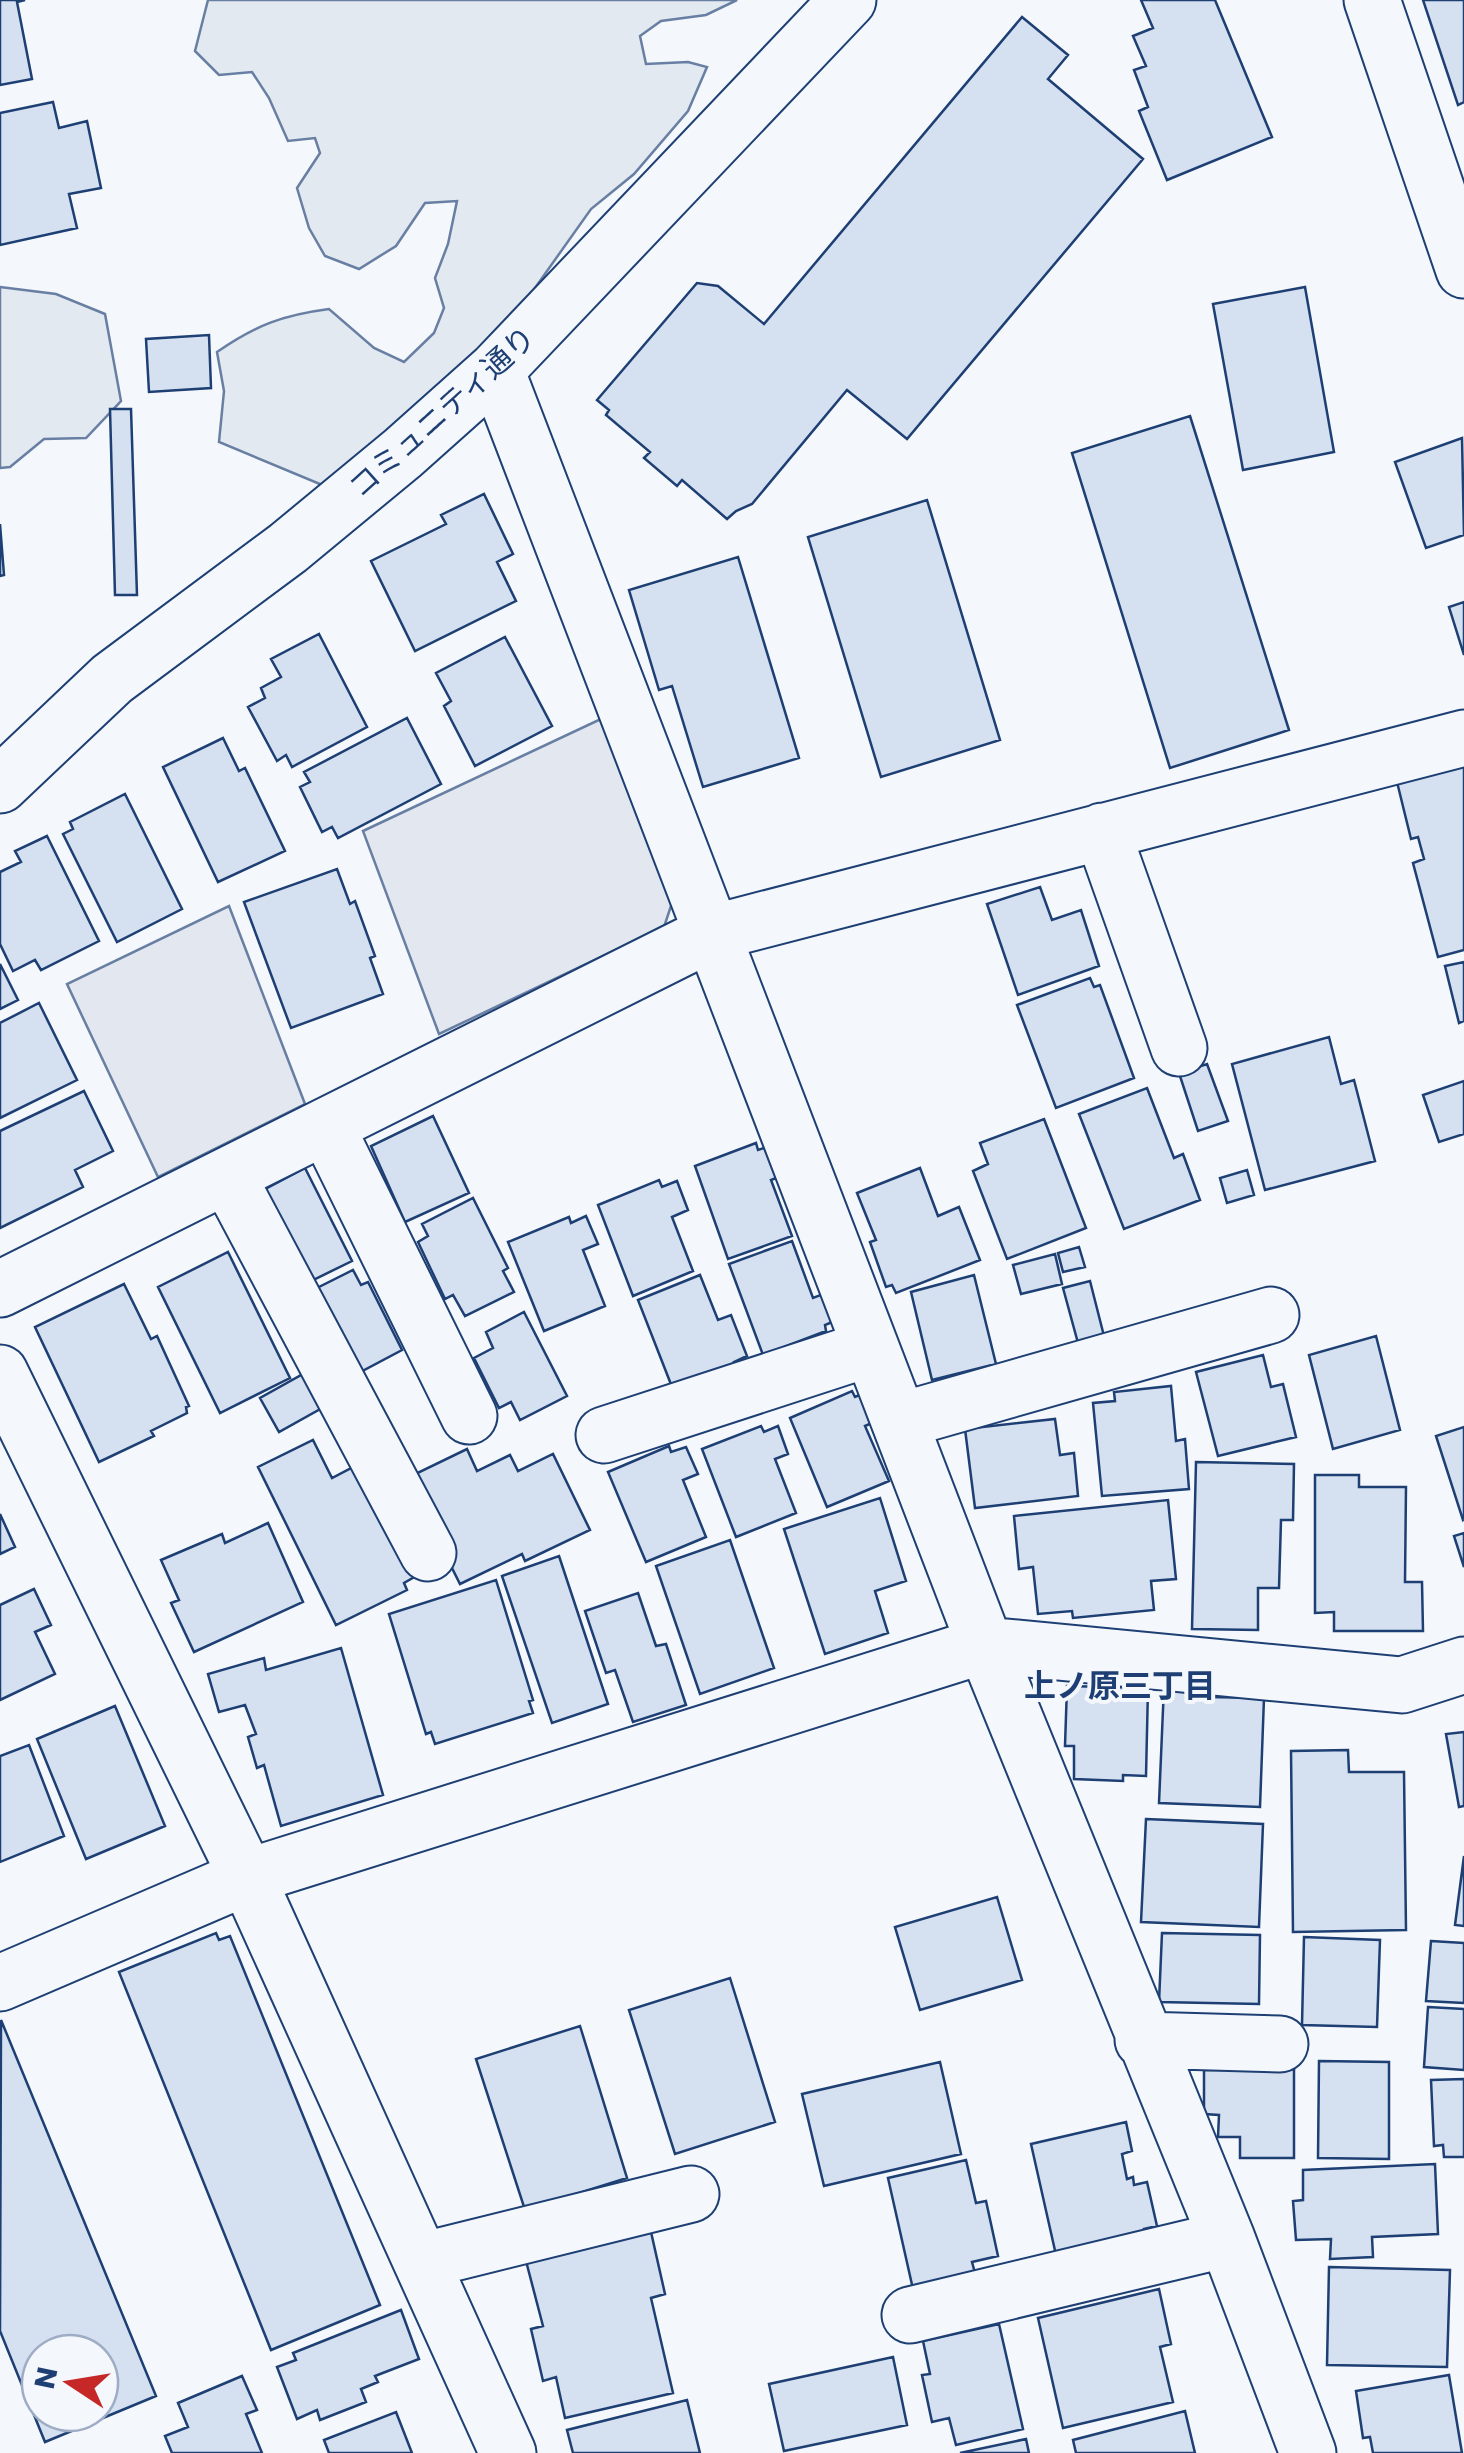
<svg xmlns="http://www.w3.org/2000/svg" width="1464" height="2453" font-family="Poppins,'Noto Sans JP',sans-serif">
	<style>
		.green { fill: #e3e9f0; stroke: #687fa3; stroke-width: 2.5 }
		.parking { fill: #e3e8f0; stroke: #687fa3; stroke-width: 2.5 }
		.building { fill: #d5e0f0; stroke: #1d3f73; stroke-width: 2.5; fill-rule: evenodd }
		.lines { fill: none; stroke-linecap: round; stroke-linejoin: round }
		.minor-casing { stroke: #1d3f73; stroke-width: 59 }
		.minor { stroke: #f4f7fb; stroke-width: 55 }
		.labels { text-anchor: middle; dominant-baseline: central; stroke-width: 8; stroke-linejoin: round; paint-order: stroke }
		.street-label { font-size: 30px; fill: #1d3f73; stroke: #f4f7fb }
		.neighbourhood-label { font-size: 32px; font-weight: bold; fill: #1d3f73; stroke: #f4f7fb }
	</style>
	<rect width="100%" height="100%" fill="#f4f7fb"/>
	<path class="green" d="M 208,0 L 737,0 L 706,15 L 661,21 L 640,36 L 646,64 L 688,62 L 707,67 L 688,111 L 634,174 L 591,209 L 530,295 L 488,347 L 327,487 L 219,442 L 224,391 L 217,352 C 256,325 283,315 329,309 L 374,348 L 404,362 L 434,333 L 444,308 L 435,278 L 448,244 L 457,201 L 425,203 L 396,246 L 359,269 L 325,256 L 309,228 L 297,188 L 320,153 L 315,138 L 288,141 L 269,98 L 252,72 L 219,75 L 195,51 Z
		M 0,287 L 56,294 L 105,314 L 121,401 L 86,438 L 44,439 L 10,467 L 0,468 Z"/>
	<path class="parking" d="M 603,718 L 675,894 L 664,927 L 439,1034 L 363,831 Z
		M 229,906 L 305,1104 L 158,1177 L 67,984 Z"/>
	<path class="building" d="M 0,0 L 25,0 L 17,2 L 32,79 L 0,85 Z
		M 1141,0 L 1215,0 L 1272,137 L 1167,180 L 1139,111 L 1148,107 L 1134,70 L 1146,66 L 1133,36 L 1153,28 Z
		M 1423,0 L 1464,0 L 1464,102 L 1458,105 Z
		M 1022,17 L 1068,55 L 1048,79 L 1143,159 L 907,439 L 847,390 L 752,504 L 736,511 L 727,519 L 682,480 L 677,486 L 644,458 L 650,452 L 606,415 L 609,410 L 597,400 L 697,283 L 718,286 L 764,324 Z
		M 53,102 L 59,128 L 87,121 L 101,188 L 69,194 L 77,228 L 0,245 L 0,113 Z
		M 1305,287 L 1334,452 L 1243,470 L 1213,304 Z
		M 209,335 L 211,388 L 149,392 L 146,339 Z
		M 110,409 L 131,409 L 137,595 L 115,595 Z
		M 1190,416 L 1289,730 L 1170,768 L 1072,453 Z
		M 1462,438 L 1464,535 L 1426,548 L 1395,462 Z
		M 484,494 L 513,554 L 497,562 L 516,601 L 415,651 L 371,561 L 446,524 L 441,515 Z
		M 927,500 L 1000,740 L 881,777 L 808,537 Z
		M 0,524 L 4,575 L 0,576 Z
		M 738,557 L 799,758 L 703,787 L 672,686 L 659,690 L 629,590 Z
		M 1464,602 L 1464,655 L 1449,607 Z
		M 319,634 L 367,727 L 292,767 L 286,755 L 277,761 L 248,707 L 265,698 L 261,688 L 281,677 L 271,659 Z
		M 505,637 L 552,726 L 475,766 L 444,706 L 451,701 L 436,673 Z
		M 407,718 L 441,784 L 338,838 L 332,827 L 322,832 L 300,787 L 310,782 L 304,772 Z
		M 223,738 L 239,771 L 245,768 L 285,851 L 218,882 L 163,767 Z
		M 1464,764 L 1464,950 L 1438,957 L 1413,863 L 1424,859 L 1418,837 L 1411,839 L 1397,782 Z
		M 125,794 L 182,909 L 117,942 L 63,834 L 73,829 L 70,822 Z
		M 47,836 L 99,941 L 41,970 L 35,960 L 13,971 L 0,944 L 0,872 L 21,862 L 15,851 Z
		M 337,869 L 350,904 L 355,901 L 375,956 L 370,958 L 383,994 L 291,1028 L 244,902 Z
		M 1040,887 L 1052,920 L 1081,910 L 1099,966 L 1018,995 L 987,904 Z
		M 1464,962 L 1464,1021 L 1459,1023 L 1445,966 Z
		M 0,964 L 18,1000 L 0,1009 Z
		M 1090,978 L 1094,987 L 1100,985 L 1134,1078 L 1056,1108 L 1017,1005 Z
		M 39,1003 L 77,1080 L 0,1118 L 0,1023 Z
		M 1329,1037 L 1341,1084 L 1354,1080 L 1375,1161 L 1265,1190 L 1232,1064 Z
		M 1207,1064 L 1228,1121 L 1198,1131 L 1179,1073 Z
		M 1464,1081 L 1464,1134 L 1439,1142 L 1423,1095 Z
		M 1147,1088 L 1174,1158 L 1183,1154 L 1200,1200 L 1124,1229 L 1079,1114 Z
		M 84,1091 L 113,1151 L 75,1170 L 83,1187 L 0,1228 L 0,1131 Z
		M 433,1116 L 469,1193 L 405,1222 L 371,1146 Z
		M 1044,1119 L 1086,1228 L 1007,1259 L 973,1171 L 988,1164 L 980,1143 Z
		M 756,1143 L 758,1150 L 773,1145 L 784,1175 L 771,1180 L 792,1236 L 728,1259 L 695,1166 Z
		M 305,1168 L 352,1261 L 305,1284 L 256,1194 Z
		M 920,1168 L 938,1216 L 959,1207 L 980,1260 L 896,1293 L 892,1285 L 886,1287 L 870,1242 L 876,1240 L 857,1193 Z
		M 1247,1170 L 1254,1195 L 1227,1203 L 1220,1178 Z
		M 659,1180 L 662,1187 L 677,1181 L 688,1210 L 672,1217 L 693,1271 L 633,1296 L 598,1205 Z
		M 473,1198 L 508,1268 L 503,1271 L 514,1292 L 465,1316 L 453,1295 L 445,1299 L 418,1242 L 428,1236 L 422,1224 Z
		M 586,1216 L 598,1244 L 583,1250 L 605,1306 L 544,1331 L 508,1242 L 569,1217 L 571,1223 Z
		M 792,1241 L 813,1298 L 826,1293 L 837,1320 L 825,1325 L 826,1331 L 763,1355 L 729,1264 Z
		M 1079,1247 L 1085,1267 L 1063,1272 L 1058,1253 Z
		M 228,1252 L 290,1378 L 220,1413 L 158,1287 Z
		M 1055,1254 L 1062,1284 L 1021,1294 L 1013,1265 Z
		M 353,1270 L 361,1285 L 368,1282 L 402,1350 L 351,1377 L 309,1292 Z
		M 700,1275 L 718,1320 L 731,1315 L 747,1356 L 734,1362 L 737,1367 L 674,1392 L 638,1300 Z
		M 974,1275 L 996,1364 L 932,1380 L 911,1292 Z
		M 1090,1281 L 1104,1336 L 1078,1343 L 1063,1288 Z
		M 124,1284 L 151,1339 L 157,1336 L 189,1406 L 186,1407 L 187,1413 L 151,1431 L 154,1436 L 99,1462 L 35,1327 Z
		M 524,1312 L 567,1396 L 520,1420 L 511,1402 L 499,1408 L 474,1358 L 493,1348 L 486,1332 Z
		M 1376,1336 L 1400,1430 L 1333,1449 L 1309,1355 Z
		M 1263,1355 L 1271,1387 L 1283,1384 L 1296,1437 L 1218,1456 L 1196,1372 Z
		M 303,1374 L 322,1408 L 279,1432 L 260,1398 Z
		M 1171,1386 L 1176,1441 L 1185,1439 L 1189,1489 L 1102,1496 L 1093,1403 L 1115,1401 L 1114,1392 Z
		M 852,1391 L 855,1397 L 867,1392 L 879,1420 L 865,1426 L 889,1481 L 827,1507 L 790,1418 Z
		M 1055,1419 L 1060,1455 L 1074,1453 L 1078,1496 L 975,1508 L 965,1429 Z
		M 761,1426 L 764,1432 L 778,1426 L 788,1454 L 775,1459 L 796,1513 L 736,1537 L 702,1449 Z
		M 1464,1427 L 1464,1519 L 1463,1520 L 1436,1436 Z
		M 313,1440 L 332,1478 L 359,1464 L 416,1576 L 404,1583 L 407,1590 L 336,1625 L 258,1467 Z
		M 669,1446 L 671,1452 L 686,1447 L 698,1474 L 683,1480 L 706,1537 L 646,1562 L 608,1472 Z
		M 467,1449 L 477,1471 L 510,1455 L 518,1471 L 553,1454 L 590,1530 L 525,1561 L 522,1554 L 460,1584 L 407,1478 Z
		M 1196,1462 L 1294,1464 L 1293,1520 L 1281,1520 L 1279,1588 L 1258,1588 L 1258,1630 L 1192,1629 Z
		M 1315,1475 L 1359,1475 L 1359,1487 L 1406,1487 L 1405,1582 L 1422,1582 L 1423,1631 L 1334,1631 L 1334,1612 L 1315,1613 Z
		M 880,1498 L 906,1581 L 875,1591 L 888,1633 L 825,1654 L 784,1529 Z
		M 1168,1500 L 1176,1579 L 1151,1581 L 1154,1610 L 1073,1618 L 1072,1611 L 1038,1614 L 1033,1567 L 1019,1569 L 1014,1516 Z
		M 0,1514 L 15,1547 L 0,1554 Z
		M 268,1523 L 303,1602 L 194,1652 L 171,1603 L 179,1600 L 161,1560 L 222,1534 L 225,1543 Z
		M 1464,1533 L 1464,1567 L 1454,1536 Z
		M 730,1540 L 774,1668 L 700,1694 L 656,1566 Z
		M 559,1556 L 608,1704 L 552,1723 L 502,1576 Z
		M 496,1580 L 533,1700 L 529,1701 L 533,1713 L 435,1744 L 431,1732 L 426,1734 L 389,1614 Z
		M 34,1589 L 51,1625 L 35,1632 L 55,1674 L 0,1700 L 0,1605 Z
		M 638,1593 L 656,1646 L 666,1644 L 686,1705 L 633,1722 L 615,1670 L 606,1673 L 585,1611 Z
		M 341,1648 L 383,1795 L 281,1826 L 264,1765 L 257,1768 L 248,1737 L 256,1734 L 245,1705 L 219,1712 L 208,1674 L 264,1658 L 266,1670 Z
		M 1067,1686 L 1148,1688 L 1146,1776 L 1123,1775 L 1123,1781 L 1074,1779 L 1074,1746 L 1065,1746 Z
		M 1164,1686 L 1208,1688 L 1208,1697 L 1264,1698 L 1260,1807 L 1159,1803 Z
		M 115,1706 L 165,1826 L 86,1859 L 37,1739 Z
		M 1464,1732 L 1464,1806 L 1459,1807 L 1446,1734 Z
		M 29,1745 L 64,1836 L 0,1862 L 0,1756 Z
		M 1348,1750 L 1349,1772 L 1404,1772 L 1406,1930 L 1293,1932 L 1291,1751 Z
		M 1146,1819 L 1263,1824 L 1259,1927 L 1141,1922 Z
		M 1464,1856 L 1464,1926 L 1455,1925 Z
		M 997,1897 L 1022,1980 L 920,2010 L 895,1927 Z
		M 216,1933 L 219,1940 L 230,1936 L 380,2305 L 271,2350 L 119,1972 Z
		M 1162,1933 L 1260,1935 L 1259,2004 L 1159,2002 Z
		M 1304,1937 L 1380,1940 L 1377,2027 L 1302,2025 Z
		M 1431,1941 L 1464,1943 L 1464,2003 L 1426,2001 Z
		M 730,1978 L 775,2122 L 675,2154 L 629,2010 Z
		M 1428,2007 L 1464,2009 L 1464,2070 L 1424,2067 Z
		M 1,2020 L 156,2396 L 45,2442 L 0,2331 ZM 40,2353 L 100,2353 L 100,2413 L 40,2413 Z
		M 580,2026 L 627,2178 L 525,2210 L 476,2059 Z
		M 1319,2061 L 1389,2062 L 1389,2159 L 1318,2158 Z
		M 940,2062 L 961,2154 L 824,2186 L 802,2094 Z
		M 1294,2069 L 1294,2158 L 1240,2158 L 1240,2137 L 1218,2137 L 1219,2115 L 1204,2114 L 1204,2070 Z
		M 1464,2079 L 1464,2157 L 1444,2157 L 1443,2145 L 1434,2146 L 1431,2080 Z
		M 1126,2122 L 1132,2151 L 1122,2154 L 1127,2179 L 1133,2177 L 1134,2185 L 1147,2182 L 1157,2226 L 1144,2229 L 1145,2235 L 1056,2255 L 1031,2144 Z
		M 966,2160 L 976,2203 L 986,2201 L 998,2256 L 972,2262 L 978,2284 L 915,2298 L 888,2178 Z
		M 1435,2164 L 1438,2234 L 1372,2237 L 1373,2257 L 1330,2259 L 1331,2239 L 1296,2240 L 1293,2201 L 1303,2200 L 1303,2170 Z
		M 651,2232 L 665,2294 L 651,2298 L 673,2393 L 565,2418 L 556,2377 L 543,2381 L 531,2329 L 543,2326 L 526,2261 Z
		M 1329,2267 L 1450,2270 L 1447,2367 L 1327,2365 Z
		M 1159,2289 L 1171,2344 L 1160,2347 L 1173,2402 L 1063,2428 L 1038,2318 Z
		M 401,2310 L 419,2359 L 375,2376 L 378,2382 L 361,2389 L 366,2402 L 320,2420 L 317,2410 L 297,2419 L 277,2367 L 296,2360 L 293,2353 Z
		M 999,2324 L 1023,2429 L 956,2445 L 949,2418 L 932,2422 L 922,2375 L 930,2374 L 923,2341 Z
		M 893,2357 L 907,2425 L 784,2451 L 769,2384 Z
		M 1449,2375 L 1462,2453 L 1373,2453 L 1370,2437 L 1363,2438 L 1356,2391 Z
		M 242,2376 L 257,2410 L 246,2414 L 262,2453 L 172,2453 L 165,2436 L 188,2427 L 178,2403 Z
		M 687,2400 L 700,2453 L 573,2453 L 567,2430 Z
		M 1185,2411 L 1195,2453 L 1076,2453 L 1073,2440 Z
		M 396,2412 L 412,2453 L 329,2453 L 324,2440 Z
		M 1026,2439 L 1029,2453 L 960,2453 Z"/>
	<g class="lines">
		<defs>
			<path id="minor" d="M 1372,0 L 1464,270
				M 496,370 L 985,1645 L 1227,2239 L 1308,2453
				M 0,785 L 112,679 L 288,548 L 403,453 L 496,370 L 848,0
				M 1102,831 L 1179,1048
				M 326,1126 L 469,1416
				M 228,1177 L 428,1553
				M 0,1289 L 712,933 L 1464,738
				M 0,1373 L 247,1877 L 508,2453
				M 899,1421 L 1271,1315
				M 604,1435 L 871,1348
				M 0,1983 L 247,1877 L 985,1645 L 1402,1685 L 1464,1665
				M 1143,2040 L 1280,2044
				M 421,2261 L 691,2194
				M 910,2315 L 1227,2239"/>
		</defs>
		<use href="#minor" class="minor-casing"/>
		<use href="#minor" class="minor"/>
	</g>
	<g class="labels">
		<g class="street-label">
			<text transform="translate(442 412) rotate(-42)">コミュニティ通り</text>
		</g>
		<g class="neighbourhood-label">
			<text x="1120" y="1685">上ノ原三丁目</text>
		</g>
	</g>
	<g transform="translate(70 2383) rotate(282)"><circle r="48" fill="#f4f7fb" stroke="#9eadc5" stroke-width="2.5"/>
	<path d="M0-8L18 38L0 25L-18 38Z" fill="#c62828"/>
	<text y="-15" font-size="28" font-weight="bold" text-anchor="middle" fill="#1d3f73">N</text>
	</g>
</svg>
